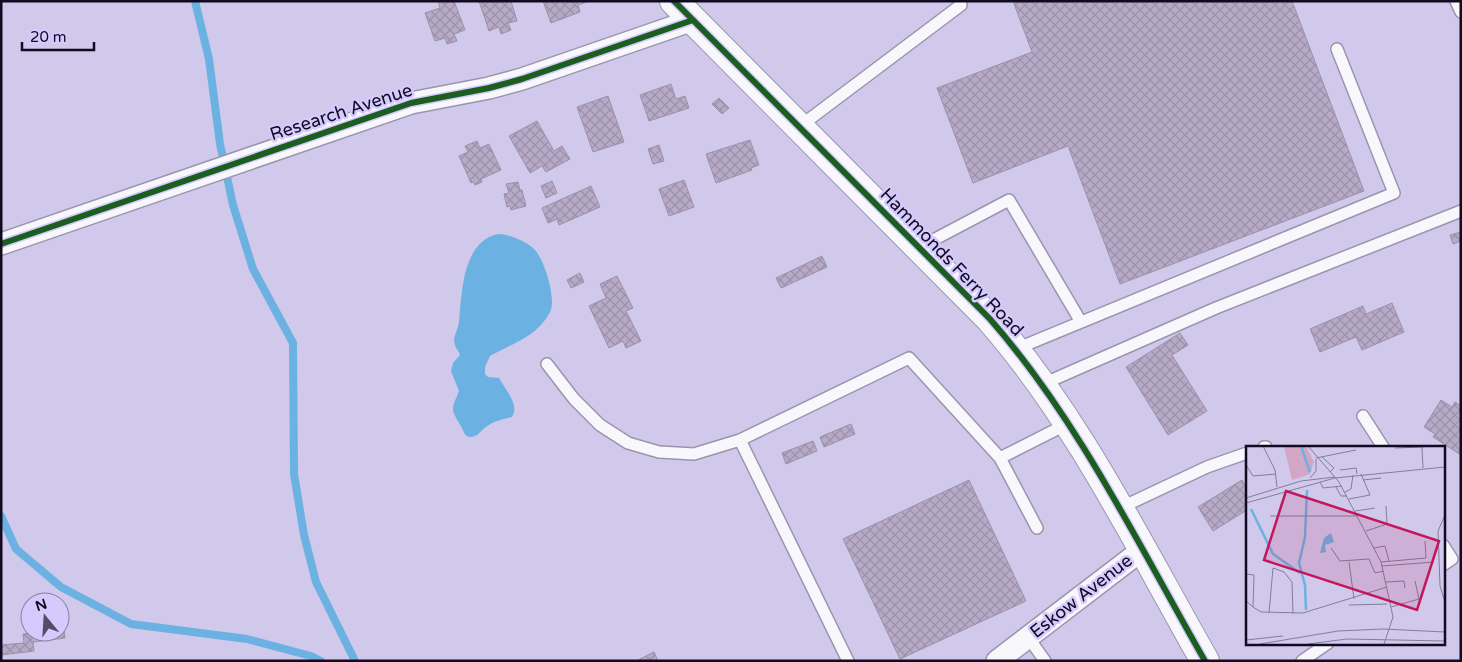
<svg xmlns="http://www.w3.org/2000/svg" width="1462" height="662" font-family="'Varela Round',sans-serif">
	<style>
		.water { fill: #6bb1e1 }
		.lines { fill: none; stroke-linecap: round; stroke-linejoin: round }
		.stream { stroke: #6bb1e1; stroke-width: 8 }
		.building { fill: url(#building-cross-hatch); stroke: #9c91ab }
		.lane-casing { stroke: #9b94ae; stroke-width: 14 }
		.street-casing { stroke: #9b94ae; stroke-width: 24 }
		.secondary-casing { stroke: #9b94ae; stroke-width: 30 }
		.lane { stroke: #f8f7fc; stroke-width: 11 }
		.street { stroke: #f8f7fc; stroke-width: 21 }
		.secondary { stroke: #f8f7fc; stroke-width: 28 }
		.cycleway-casing { stroke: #d5cafd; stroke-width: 9 }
		.cycleway { stroke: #1b5e20; stroke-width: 6 }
		.labels { text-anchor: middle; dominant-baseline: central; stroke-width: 5; stroke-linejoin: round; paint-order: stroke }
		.street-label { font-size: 18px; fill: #110a20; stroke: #d5cafd }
		.inset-river { fill: none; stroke: #6bb1e1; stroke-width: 2.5 }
		.inset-road { fill: none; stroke: #847d9a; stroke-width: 1 }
		.view { fill: #c2185b; fill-opacity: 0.15; stroke: #c2185b; stroke-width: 2.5 }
		.inset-edge { fill: none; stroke: #110a20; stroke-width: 2.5 }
	</style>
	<defs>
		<pattern id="building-cross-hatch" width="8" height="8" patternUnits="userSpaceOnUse" patternTransform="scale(1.25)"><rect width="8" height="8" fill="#b7aac7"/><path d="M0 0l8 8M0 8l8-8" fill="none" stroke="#9c91ab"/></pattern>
	</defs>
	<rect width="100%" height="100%" fill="#d1c9eb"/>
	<path class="water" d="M 498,234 C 508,234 525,241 533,248 C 544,257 557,300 550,312 C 537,337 513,343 490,356 L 485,367 L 485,374 L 488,377 L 499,378 C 505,389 520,405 512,417 C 503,419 493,421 486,427 C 479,432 478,437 469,437 C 464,435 464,432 462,428 C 450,408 451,411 459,391 L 451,371 L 453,363 L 460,355 C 459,351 456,349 455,345 C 452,338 458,330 459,322 C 462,293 462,242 498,234 Z"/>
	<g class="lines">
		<path class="stream" d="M 195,1 L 209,59 L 220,144 L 233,205 L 253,269 L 293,343 L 294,474 L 304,535 L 316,582 L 355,661
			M 1,516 L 16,549 L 61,587 L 131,624 L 247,639 L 311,656 L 321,661"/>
	</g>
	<path class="building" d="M 438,1 L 454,1 L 465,30 L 454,34 L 457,41 L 447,44 L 445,38 L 435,41 L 425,13 L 440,8 Z
		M 479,1 L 511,1 L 517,21 L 508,23 L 511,30 L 501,34 L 499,27 L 489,31 Z
		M 543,1 L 589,1 L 578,5 L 580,12 L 551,23 Z
		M 1013,1 L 1292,1 L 1364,191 L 1120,284 L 1068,146 L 973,183 L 937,88 L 1032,52 Z
		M 671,84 L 676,99 L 685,96 L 689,108 L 649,121 L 640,95 Z
		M 608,96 L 624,142 L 593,152 L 577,107 Z
		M 719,98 L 729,108 L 722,114 L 712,104 Z
		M 537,121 L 554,151 L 562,146 L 570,159 L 546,172 L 542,166 L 530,173 L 509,136 Z
		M 750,140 L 759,165 L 751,168 L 752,170 L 716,183 L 706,154 Z
		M 477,141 L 480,148 L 489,144 L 501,170 L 481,179 L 482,182 L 475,185 L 473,182 L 471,183 L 459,156 L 468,152 L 465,146 Z
		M 659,145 L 664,161 L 653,164 L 648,149 Z
		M 684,180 L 694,207 L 669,216 L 659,189 Z
		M 552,181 L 557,193 L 546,198 L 541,186 Z
		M 518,182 L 520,190 L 522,190 L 526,206 L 511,210 L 510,206 L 507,207 L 504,194 L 509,193 L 506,184 Z
		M 591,186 L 600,207 L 559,225 L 557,219 L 548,223 L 542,208 Z
		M 1461,232 L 1461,241 L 1453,244 L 1450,235 Z
		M 822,256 L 827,267 L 781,288 L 776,278 Z
		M 580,273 L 584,282 L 571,288 L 567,280 Z
		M 617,276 L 633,308 L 626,311 L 641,341 L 626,348 L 623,341 L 609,348 L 589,306 L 606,298 L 600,284 Z
		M 1392,303 L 1404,332 L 1362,350 L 1356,337 L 1320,352 L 1310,329 L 1363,306 L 1366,314 Z
		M 1180,333 L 1188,345 L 1172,355 L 1207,411 L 1168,435 L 1126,367 Z
		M 1441,400 L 1452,407 L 1455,402 L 1461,406 L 1461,455 L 1433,437 L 1435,434 L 1424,427 Z
		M 851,424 L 855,434 L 824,447 L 820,437 Z
		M 813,441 L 817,451 L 786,464 L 782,453 Z
		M 969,480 L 1026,601 L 900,659 L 843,539 Z
		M 1242,480 L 1247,489 L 1247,510 L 1213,531 L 1198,507 Z
		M 60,630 L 64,630 L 65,638 L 33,642 L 34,651 L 1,655 L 1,645 L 24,643 L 23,634 Z
		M 654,652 L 658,661 L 636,661 Z"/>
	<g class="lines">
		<defs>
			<path id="lane" d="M 1456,1 L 1461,12
				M 799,127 L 961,5 L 960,1
				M 918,248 L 1009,200 L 1081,322
				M 1016,349 L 1394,193 L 1337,49
				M 547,364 L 574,399 L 600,425 L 628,443 L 659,452 L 694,454 L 740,440 L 909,358 L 1000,458 L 1069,423
				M 1043,384 L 1216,308 L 1461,211
				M 1363,416 L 1383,447
				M 740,440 L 848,661
				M 1264,447 L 1266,447
				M 1000,458 L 1037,528
				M 1120,508 L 1207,467 L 1247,453
				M 1443,545 L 1452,559 L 1443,565
				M 1028,637 L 1045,661
				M 1302,661 L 1328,643"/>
			<path id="street" d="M 1,244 L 411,103 L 489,88 L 522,79 L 693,20
				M 997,661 L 1142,550"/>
			<path id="secondary" d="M 674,1 L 990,319 C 1079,421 1138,544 1205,661"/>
		</defs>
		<use href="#lane" class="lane-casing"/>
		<use href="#street" class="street-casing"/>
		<use href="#secondary" class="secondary-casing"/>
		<use href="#lane" class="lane"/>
		<use href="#street" class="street"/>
		<use href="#secondary" class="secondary"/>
		<defs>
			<path id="cycleway" d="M 674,1 L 990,319 C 1079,421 1138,544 1205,661
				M 1,244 L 411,103 L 489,88 L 522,79 L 693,20"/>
		</defs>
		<use href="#cycleway" class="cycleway-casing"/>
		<use href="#cycleway" class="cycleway"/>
	</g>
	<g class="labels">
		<g class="street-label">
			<text transform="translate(341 112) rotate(-18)">Research Avenue</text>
			<text transform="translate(952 262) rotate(46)">Hammonds Ferry Road</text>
			<text transform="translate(1081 596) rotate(-38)">Eskow Avenue</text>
		</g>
	</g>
	<g transform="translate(1246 446)">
		<rect width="199" height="199" fill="#d1c9eb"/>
		<path d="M 38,0 L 50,0 L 57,16 L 48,17 L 59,30 L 46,34 Z" fill="#d3a6c5"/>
		<path d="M 50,0 L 60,0 L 68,16 L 64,28 L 59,30 L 47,16 L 57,16 Z" fill="#d3a6c5"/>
		<path d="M 85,87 L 88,96 L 79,99 L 80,106 L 74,107 L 78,92 Z" fill="#6bb1e1"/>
		<path class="inset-river" d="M 55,0 L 64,26M 5,63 L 27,108 L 54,127M 60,164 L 59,139 L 53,117 L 59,91 L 61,44"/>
		<path class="inset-road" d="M 17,0 L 29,24 L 31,41M 62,0 L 93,36 L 135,116 L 147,171 L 138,198M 149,2 L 176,1M 76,11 L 88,22 L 84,26M 70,12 L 110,4M 0,19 L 7,30 L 30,28M 177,22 L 176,1 L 181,0M 94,24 L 110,22 L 111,28M 64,32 L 70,25 L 70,13M 117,34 L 135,32M 74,36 L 77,42 L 96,40M 90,41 L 95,50 L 101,50M 99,46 L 105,43 L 107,29M 0,52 L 55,35 L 89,31M 103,53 L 124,49 L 115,28M 0,57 L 89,32 L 199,21M 109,65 L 129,62M 199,69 L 192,85 L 194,140 L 199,156M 24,70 L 112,70M 120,85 L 141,78 L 140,60M 85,102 L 94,115 L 123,113 L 129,127 L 138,125M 128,102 L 139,100 L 143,115M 103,116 L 108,153M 135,116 L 180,112 L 179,95M 136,120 L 188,116M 0,128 L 8,129 L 7,161 L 0,155M 140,136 L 158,135 L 159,142M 103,159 L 141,158M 7,161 L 15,166 L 57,167 L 141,141M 145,161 L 173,153 L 169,135M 23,167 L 27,122 L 38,126 L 46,136 L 47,168M 0,194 L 37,190M 14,198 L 92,185 L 137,183 L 199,186M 62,198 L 101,193 L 199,195"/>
		<path class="view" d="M 40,45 L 193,95 L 171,164 L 18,114 Z"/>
		<rect width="199" height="199" class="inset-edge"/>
	</g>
	<rect width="1462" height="662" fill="none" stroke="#110a20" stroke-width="5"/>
	<g transform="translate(45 617) rotate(342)"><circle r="24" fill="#d5cafd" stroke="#877da5"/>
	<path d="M0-4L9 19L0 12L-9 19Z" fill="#544d67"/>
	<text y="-8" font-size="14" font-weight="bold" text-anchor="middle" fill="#110a20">N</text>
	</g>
	<path d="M22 42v8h72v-8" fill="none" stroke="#110a20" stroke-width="2.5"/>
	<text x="30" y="42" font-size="15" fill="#110a20" stroke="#d5cafd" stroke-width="4" paint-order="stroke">20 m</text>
</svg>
